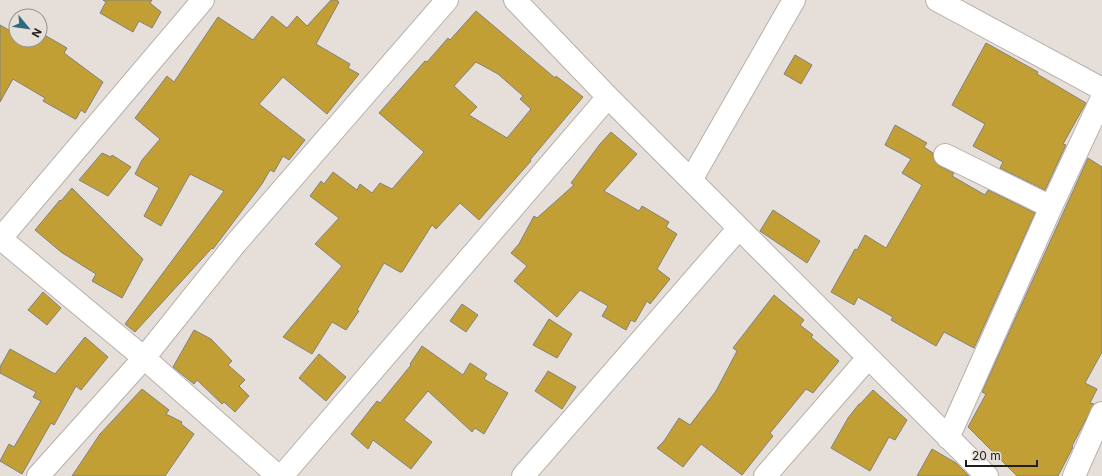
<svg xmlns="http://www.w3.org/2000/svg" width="1102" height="476" font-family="Inter,sans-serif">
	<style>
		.building { fill: #c29f35; stroke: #84817a; fill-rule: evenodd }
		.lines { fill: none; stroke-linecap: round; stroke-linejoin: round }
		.street-casing { stroke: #b7b0ab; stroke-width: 24 }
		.street { stroke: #fff; stroke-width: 22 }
	</style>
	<rect width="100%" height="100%" fill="#e5ded9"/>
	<path class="building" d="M 103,0 L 152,0 L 150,3 L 161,12 L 152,28 L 139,21 L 133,32 L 100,13 L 106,2 Z
		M 331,0 L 337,0 L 339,2 L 316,44 L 350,64 L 348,68 L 359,74 L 327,114 L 283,77 L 259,104 L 305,140 L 289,160 L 283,156 L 274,172 L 270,170 L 262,184 L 213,249 L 212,248 L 135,332 L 125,324 L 224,191 L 190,174 L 161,226 L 144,216 L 159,188 L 135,174 L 142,160 L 160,139 L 135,118 L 167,76 L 174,82 L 218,17 L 253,40 L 272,16 L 287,28 L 297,16 L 307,26 Z
		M 476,11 L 555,78 L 556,76 L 583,97 L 530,160 L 531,161 L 523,170 L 479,220 L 460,203 L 436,229 L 432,225 L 402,272 L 400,272 L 384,263 L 357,310 L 359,311 L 346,330 L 332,322 L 312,354 L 283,337 L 342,266 L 315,244 L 339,218 L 310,196 L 321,181 L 324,184 L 333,172 L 357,190 L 360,184 L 372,193 L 380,183 L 392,189 L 424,152 L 379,113 L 425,61 L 427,62 L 448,38 L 450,40 ZM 476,62 L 498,74 L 523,96 L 520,99 L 531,109 L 507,138 L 469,115 L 477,107 L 454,86 Z
		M 0,25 L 16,34 L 16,40 L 26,40 L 35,45 L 37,40 L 40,40 L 41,33 L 67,48 L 64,53 L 103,82 L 85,113 L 81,110 L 76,119 L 75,119 L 43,101 L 45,98 L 13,79 L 0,102 Z
		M 986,43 L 1038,72 L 1037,74 L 1086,103 L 1063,144 L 1066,145 L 1045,190 L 1000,168 L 1003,162 L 973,146 L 985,124 L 952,105 Z
		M 795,55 L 812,65 L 801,84 L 784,74 Z
		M 895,125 L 927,143 L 924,147 L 933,153 L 933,156 L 935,162 L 939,166 L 954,173 L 952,176 L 985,195 L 988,190 L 1035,213 L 974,348 L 944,332 L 936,346 L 891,320 L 893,317 L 858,297 L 854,305 L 831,292 L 855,249 L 857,250 L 865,235 L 886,248 L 922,185 L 902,173 L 911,159 L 885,145 Z
		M 611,132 L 637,154 L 604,191 L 639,211 L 642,206 L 669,222 L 666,227 L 677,234 L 657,269 L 670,279 L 650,304 L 647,301 L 635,322 L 631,320 L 626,330 L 602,316 L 608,306 L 580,290 L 557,317 L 514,281 L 527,266 L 511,253 L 519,244 L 534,216 L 537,218 L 574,185 L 571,183 L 600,144 Z
		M 102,153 L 111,157 L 112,155 L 131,167 L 108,196 L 79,180 Z
		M 1088,158 L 1102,167 L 1102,352 L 1085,383 L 1097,389 L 1090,403 L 1094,404 L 1072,446 L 1073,447 L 1058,476 L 1017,476 L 968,427 L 986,394 L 982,392 Z
		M 72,188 L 143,259 L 122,298 L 92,281 L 96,274 L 61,252 L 35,230 L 60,200 L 61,201 Z
		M 773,210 L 820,241 L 807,263 L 760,231 Z
		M 43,292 L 61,308 L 47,325 L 28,310 Z
		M 774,295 L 804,320 L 800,325 L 813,335 L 811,337 L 839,361 L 813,393 L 806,389 L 770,433 L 773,436 L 742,475 L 701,444 L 683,467 L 657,448 L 664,441 L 679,418 L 690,425 L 716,391 L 737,351 L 733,348 Z
		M 462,304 L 478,315 L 466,332 L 450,321 Z
		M 549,319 L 572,334 L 557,358 L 533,345 Z
		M 194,330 L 211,339 L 232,361 L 228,365 L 245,380 L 239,386 L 249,396 L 235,412 L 224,402 L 222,404 L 197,380 L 194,384 L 173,367 Z
		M 85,337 L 108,357 L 81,390 L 76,386 L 54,425 L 51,423 L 22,474 L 0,461 L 9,444 L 14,447 L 41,401 L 33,397 L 36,392 L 0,373 L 0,367 L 10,349 L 55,374 Z
		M 422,346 L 463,375 L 470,363 L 487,374 L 484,379 L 508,393 L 484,434 L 475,428 L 472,432 L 428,391 L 404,420 L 432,442 L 411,469 L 373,440 L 368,449 L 351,434 L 377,401 L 380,403 L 411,365 L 410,364 Z
		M 319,354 L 346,377 L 326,401 L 299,378 Z
		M 548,371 L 576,387 L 562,409 L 535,391 Z
		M 142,389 L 169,410 L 166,414 L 182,422 L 181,424 L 194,434 L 165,476 L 72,476 L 100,434 Z
		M 873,390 L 907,420 L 895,440 L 889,437 L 870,471 L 831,448 L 848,418 L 859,404 L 860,404 Z
		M 932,449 L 956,463 L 969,476 L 917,476 Z"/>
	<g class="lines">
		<defs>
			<path id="street" d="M 515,0 L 608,97 L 987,476
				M 937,0 L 1102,89
				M 945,155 L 1051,207
				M 691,180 L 794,0
				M 0,238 L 144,358 L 278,476
				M 1,238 L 203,0
				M 948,438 L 1051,207 L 1102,98
				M 38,476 L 144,358 L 236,243 L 447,0
				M 282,476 L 608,97
				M 523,476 L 739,228
				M 765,476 L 868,358
				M 1074,476 L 1102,413"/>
		</defs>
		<use href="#street" class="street-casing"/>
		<use href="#street" class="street"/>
	</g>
	<g transform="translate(28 28) rotate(119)"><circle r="19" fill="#e5ded9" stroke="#96918d"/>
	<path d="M0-3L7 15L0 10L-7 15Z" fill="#2c6b80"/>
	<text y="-6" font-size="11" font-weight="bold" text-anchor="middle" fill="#201e1c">N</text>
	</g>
	<path d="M966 460v6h71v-6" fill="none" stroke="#201e1c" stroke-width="2"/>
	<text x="972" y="460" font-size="12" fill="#201e1c" stroke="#e5ded9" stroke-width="3" paint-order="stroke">20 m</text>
</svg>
